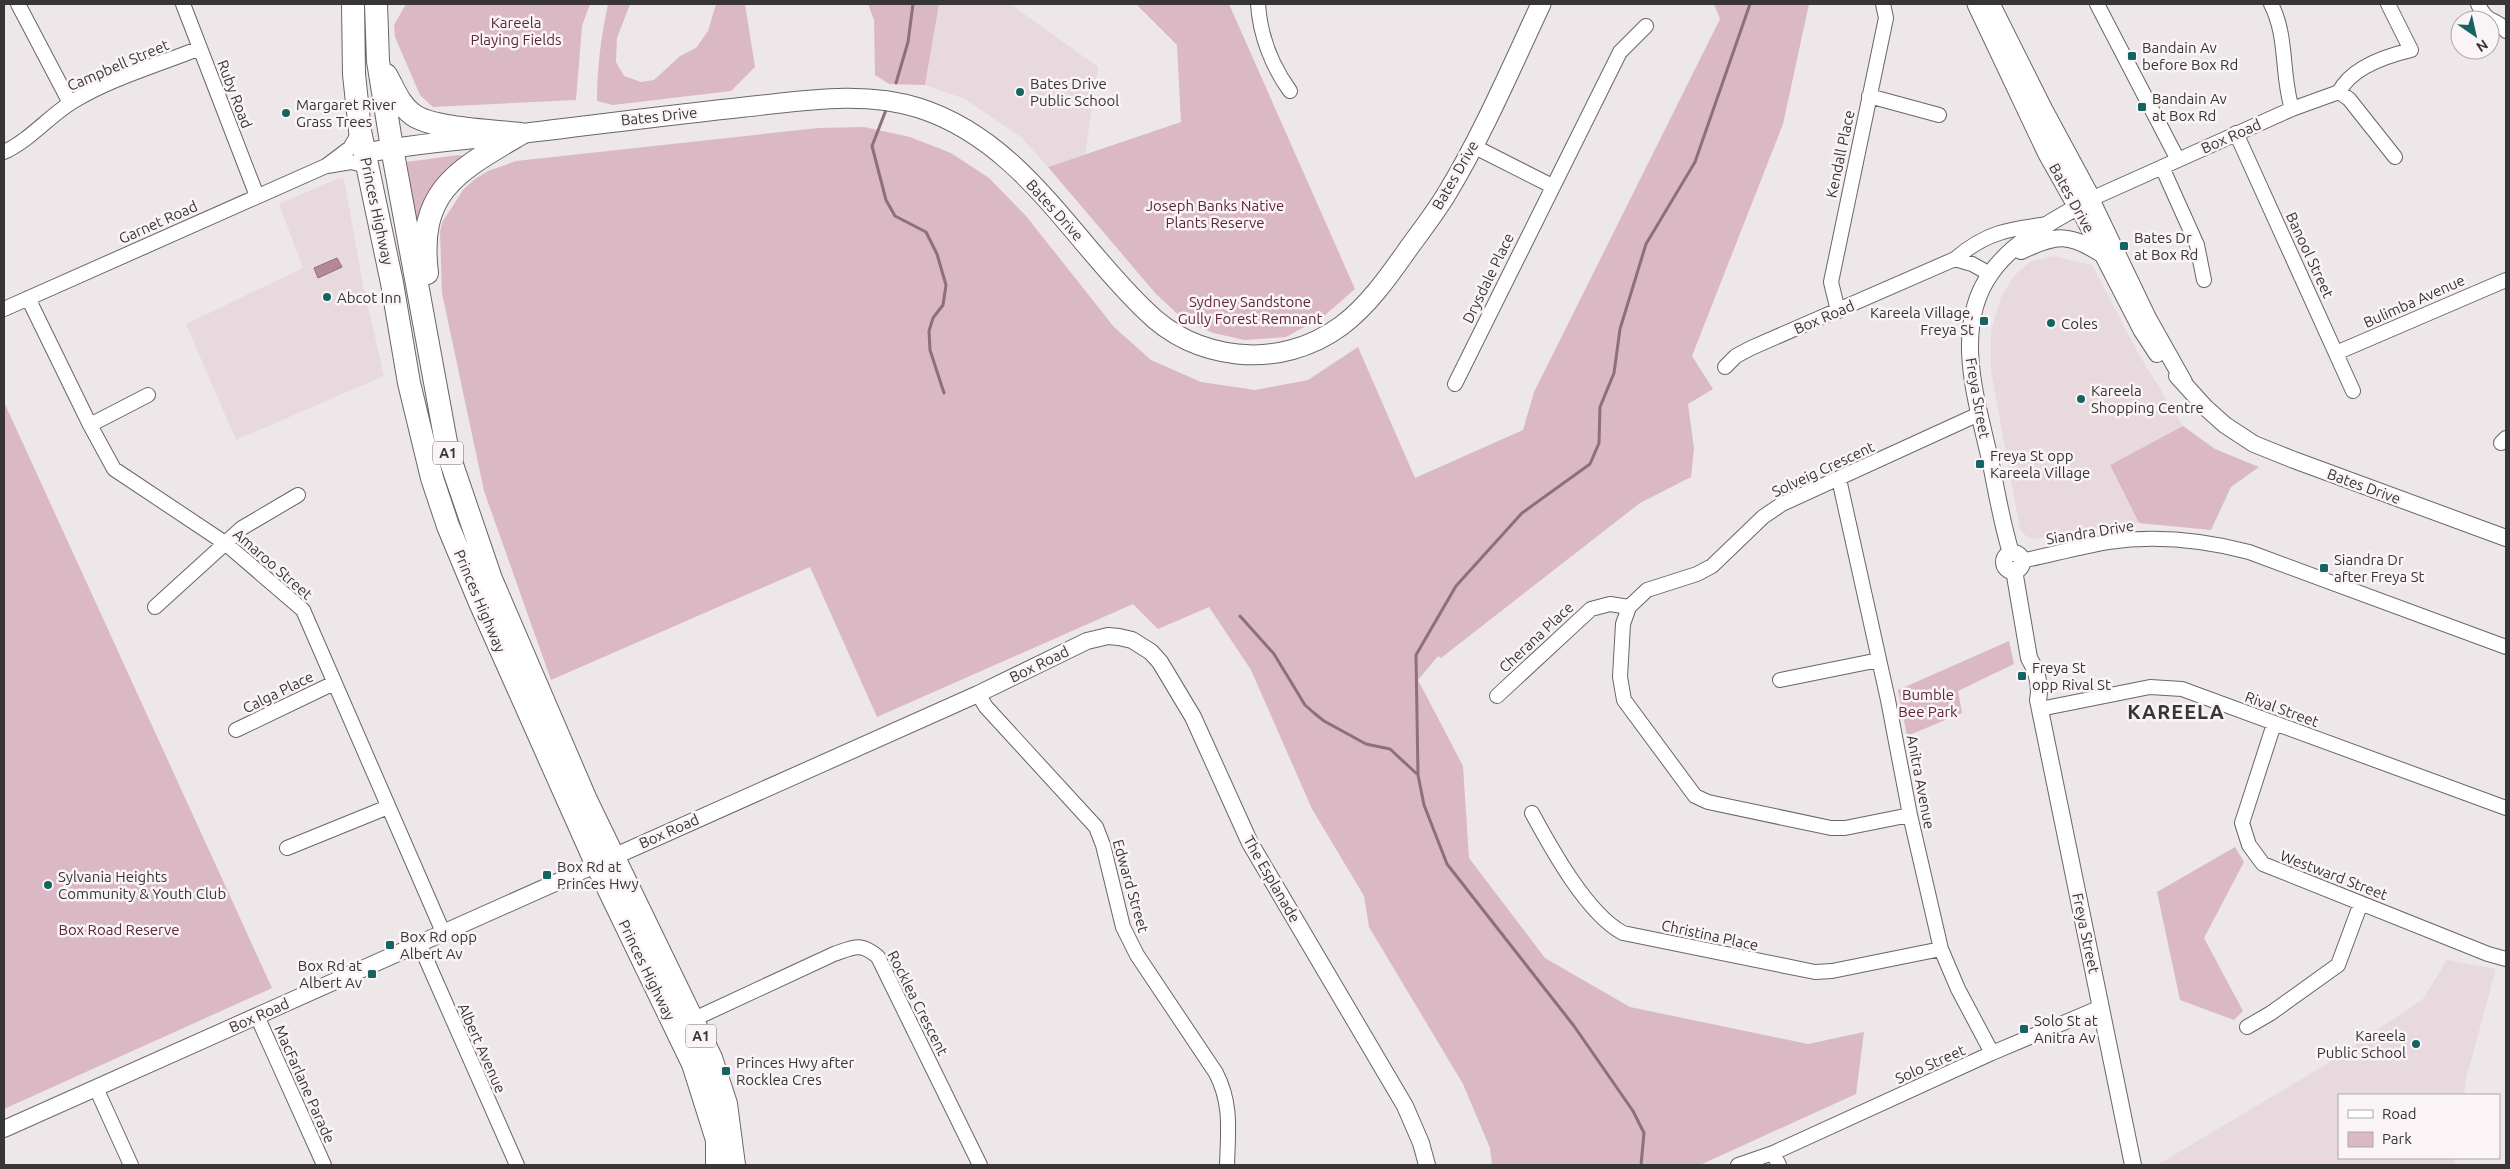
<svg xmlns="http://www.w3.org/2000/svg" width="2510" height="1169" font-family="Ubuntu,sans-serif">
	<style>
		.built { fill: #e7d9dd }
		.green { fill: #dab9c4 }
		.water { fill: #b48898; stroke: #8e6f7a }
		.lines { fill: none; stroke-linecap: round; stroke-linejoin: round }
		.stream { stroke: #8e6f7a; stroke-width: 3 }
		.minor-casing { stroke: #6a6567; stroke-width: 16 }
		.tertiary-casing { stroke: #6a6567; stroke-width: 18 }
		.secondary-casing { stroke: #6a6567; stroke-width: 21 }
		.trunk-casing { stroke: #6a6567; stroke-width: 24 }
		.minor { stroke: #fff; stroke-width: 14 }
		.tertiary { stroke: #fff; stroke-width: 16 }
		.secondary { stroke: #fff; stroke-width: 19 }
		.trunk { stroke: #fff; stroke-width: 22 }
		.poi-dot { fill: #156461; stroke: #faf4f6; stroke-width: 2 }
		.labels { text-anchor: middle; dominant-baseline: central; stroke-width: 5; stroke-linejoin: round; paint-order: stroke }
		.shield { fill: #faf4f6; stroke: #726e6f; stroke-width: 1 }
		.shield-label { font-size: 14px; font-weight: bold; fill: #373535 }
		.park-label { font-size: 15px; fill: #5d253d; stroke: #faf4f6 }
		.poi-label { font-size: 15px; fill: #373535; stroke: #faf4f6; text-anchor: start }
		.street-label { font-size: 15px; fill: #373535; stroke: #faf4f6 }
		.district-label { font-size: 20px; font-weight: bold; letter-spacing: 1px; fill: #373535; stroke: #faf4f6 }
	</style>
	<rect width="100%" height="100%" fill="#ede7e9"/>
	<path class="built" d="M 939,4 L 1010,4 L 1098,67 L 1085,154 L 1048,167 L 1022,138 L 965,99 L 925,85 Z
		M 339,178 L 344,179 L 363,285 L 384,376 L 236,440 L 186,324 L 303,268 L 279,204 Z
		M 2053,256 L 2092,265 L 2138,353 L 2183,426 L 2110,465 L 2139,523 L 2033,539 L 2025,535 L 2020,529 L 1991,371 L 1991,331 L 2001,297 L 2014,276 L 2030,262 Z
		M 2447,960 L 2496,969 L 2466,1079 L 2464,1095 L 2339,1095 L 2339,1158 L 2456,1158 L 2453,1165 L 2157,1165 L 2327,1064 L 2423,999 Z"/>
	<path class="green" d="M 406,4 L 590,4 L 582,26 L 576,100 L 433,107 L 420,95 L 395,37 L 394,25 Z
		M 608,4 L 630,4 L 617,38 L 616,62 L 624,76 L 641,82 L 654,80 L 680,56 L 696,48 L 708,31 L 716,4 L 745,4 L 755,67 L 731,91 L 613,105 L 597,101 C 597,68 601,37 608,4 Z
		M 868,4 L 939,4 L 925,85 L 889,84 L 875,75 L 874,20 Z
		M 1136,4 L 1229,4 L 1355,289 L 1324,316 L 1286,337 L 1245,340 L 1213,333 L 1183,319 L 1156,294 L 1048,167 L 1181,122 L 1177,45 Z
		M 1714,4 L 1809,4 L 1783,124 L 1692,356 L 1713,389 L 1688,404 L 1694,448 L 1691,477 L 1640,503 L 1441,658 L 1438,656 L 1418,680 L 1463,766 L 1469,858 L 1545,958 L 1630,1007 L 1808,1044 L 1864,1032 L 1856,1094 L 1700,1165 L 1492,1165 L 1490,1148 L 1463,1084 L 1369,927 L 1364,896 L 1312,809 L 1251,670 L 1209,607 L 1158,629 L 1133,604 L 877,717 L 810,567 L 551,680 L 484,491 L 442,293 L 440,231 L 443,221 L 463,190 L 475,179 L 488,171 L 516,161 L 818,128 L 864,127 L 910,137 L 951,153 L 989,178 L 1026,216 L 1114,327 L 1151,360 L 1201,382 L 1255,390 L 1308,380 L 1358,347 L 1415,478 L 1523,430 L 1534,392 L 1720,19 Z
		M 458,155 L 464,156 C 438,174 423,196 417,226 L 407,162 Z
		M 4,402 L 272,988 L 4,1109 Z
		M 2183,426 L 2215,449 L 2259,467 L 2231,487 L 2211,530 L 2139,523 L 2110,465 Z
		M 2009,641 L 2014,664 L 1958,691 L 1962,713 L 1907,736 L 1898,690 Z
		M 2235,847 L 2244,862 L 2204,938 L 2243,1011 L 2234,1020 L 2180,1000 L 2157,892 Z"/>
	<path class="water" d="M 337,258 L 342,267 L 318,278 L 314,268 Z"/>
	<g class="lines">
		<path class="stream" d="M 896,83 L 908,42 L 913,4
			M 886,110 L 872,146 L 886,200 L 895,216 L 926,232 L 937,254 L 946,285 L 943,305 L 933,318 L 929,331 L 930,350 L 944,393
			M 1240,616 L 1274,654 L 1305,705 L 1314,713 L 1324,721 L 1366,744 L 1390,749 L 1417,774
			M 1641,1165 L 1644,1133 L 1633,1111 L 1574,1026 L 1447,864 L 1424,805 L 1418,775 L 1416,655 L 1456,586 L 1522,513 L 1590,464 L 1599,443 L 1600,407 L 1614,373 L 1620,329 L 1646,244 L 1695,162 L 1750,4"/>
		<defs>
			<path id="minor" d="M 18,4 L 70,103
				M 183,4 L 257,196
				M 1258,4 C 1260,35 1272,66 1290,91
				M 2097,4 L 2178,160
				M 2271,4 C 2288,37 2281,74 2292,109
				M 2478,4 C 2487,25 2498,18 2506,31
				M 2339,92 L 2349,99 L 2395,157
				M 1869,96 L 1939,115
				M 2236,133 L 2353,391
				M 1473,146 L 1552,186
				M 4,152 C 30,140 48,117 72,102 C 111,78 158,65 200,48
				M 327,166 L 351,162 L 368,166
				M 2162,167 L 2197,245 L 2204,280
				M 2091,199 L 2292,109 L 2339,92 C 2351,68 2386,56 2411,50 L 2388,4
				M 1955,259 L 1972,264 L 1990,274
				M 28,298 L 90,425 L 114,469 L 225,543 L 303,610 L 443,932
				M 4,309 L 326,166 L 350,148 L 360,131
				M 1838,311 L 1831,282 L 1886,18 L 1883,4
				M 2336,353 L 2506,280
				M 1725,367 L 1736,356 L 1751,348 L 1955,259 C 1986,232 2009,229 2049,224
				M 1455,384 L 1620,52 L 1646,26
				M 90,425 L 148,395
				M 2501,443 L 2506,438
				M 1839,479 L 1888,700 L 1910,815 L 1941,949 L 1958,989 L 1992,1053
				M 2021,561 C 2050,555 2079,547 2108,542 C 2156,535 2203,540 2249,552 L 2506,647
				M 155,607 L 242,528 L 298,495
				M 1780,680 L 1879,660
				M 978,694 L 986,707 L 1096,827 L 1103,845 L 1123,927 L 1137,955 L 1216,1073 C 1232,1104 1228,1131 1227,1165
				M 1497,696 L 1591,609 L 1610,604 L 1629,607
				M 2040,709 L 2150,687 L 2182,689 L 2506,808
				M 2274,724 L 2242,823 L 2249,845 L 2263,864 L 2488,954 L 2506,959
				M 236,730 L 334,683
				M 1532,813 C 1551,848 1587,914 1623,933 L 1815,972 L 1832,971 L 1941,949
				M 1910,815 L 1845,828 L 1831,828 L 1708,802 L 1695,796 L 1624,700 L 1620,677 L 1623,624 L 1629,607 L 1647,590 L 1697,574 L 1712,566 L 1763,517 L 1782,504 L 1979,414
				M 287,848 L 388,807
				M 419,943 L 517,1165
				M 257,1016 L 324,1165
				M 694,1019 L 834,954 C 854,947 861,942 878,957 L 980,1165
				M 2247,1027 L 2271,1013 L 2338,965 L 2361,903
				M 96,1088 L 131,1165
				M 1773,1153 L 1779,1165
				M 1738,1165 L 1773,1153 L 1992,1053 L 2101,1007"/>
			<path id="tertiary" d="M 2078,207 L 2142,331 L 2157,354
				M 2021,251 C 2057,234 2069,233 2103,255
				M 2177,376 L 2206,408 L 2225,425 L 2254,444 L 2294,460 L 2506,538
				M 2011,553 C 2002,524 1997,494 1991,464 C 1978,404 1951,329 1991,273 C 2015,239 2057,219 2091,199 L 2148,318 L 2184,382
				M2004 562a9 9 0 1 1 18 0a9 9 0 1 1-18 0Z
				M 2014,570 L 2029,658 C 2037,671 2041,685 2038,700 L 2133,1165
				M 4,1129 L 978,694 L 1087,641 L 1108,636 L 1119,637 L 1132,640 L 1151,652 L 1160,662 L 1193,717 L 1250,843 L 1405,1106 L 1421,1143 L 1427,1165"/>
			<path id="secondary" d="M 1977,4 L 2047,152 L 2078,207
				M 1990,4 L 2043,110 L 2091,199
				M 365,153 C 416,143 467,140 518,134 C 594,125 669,115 745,107 C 802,101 863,90 919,108 C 1022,141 1072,241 1146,311 C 1171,336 1202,350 1237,354 C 1274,358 1311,348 1341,326 C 1368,306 1389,276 1408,249 C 1421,231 1435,213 1446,195 C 1483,134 1511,68 1541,4"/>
			<path id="trunk" d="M 353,4 L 354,74 L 360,131 L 392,283 L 409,383 L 432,478 L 448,526 L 481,605 L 596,863 L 693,1064 L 717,1140 L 717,1165
				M 376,4 L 378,61 L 392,148 L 448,453 L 491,579 L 586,800 L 711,1058 L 726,1104 L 734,1165
				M 386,75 C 394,89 399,104 412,114 C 431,129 494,131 520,134
				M 427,273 C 417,191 457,171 520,134"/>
		</defs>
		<use href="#minor" class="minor-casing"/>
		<use href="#tertiary" class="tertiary-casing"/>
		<use href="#secondary" class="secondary-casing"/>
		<use href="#trunk" class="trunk-casing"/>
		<use href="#minor" class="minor"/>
		<use href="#tertiary" class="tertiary"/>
		<use href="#secondary" class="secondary"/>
		<use href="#trunk" class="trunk"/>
	</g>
	<g class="poi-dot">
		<rect x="2127" y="51" width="10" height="10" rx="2.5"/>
		<circle cx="1020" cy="92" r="5"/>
		<rect x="2137" y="102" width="10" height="10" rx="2.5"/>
		<circle cx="286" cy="113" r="5"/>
		<rect x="2119" y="241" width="10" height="10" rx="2.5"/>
		<circle cx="327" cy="297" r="5"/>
		<rect x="1979" y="316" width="10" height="10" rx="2.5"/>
		<circle cx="2051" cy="323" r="5"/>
		<circle cx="2081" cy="399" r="5"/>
		<rect x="1975" y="459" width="10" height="10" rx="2.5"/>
		<rect x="2319" y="563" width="10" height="10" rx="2.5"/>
		<rect x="2017" y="671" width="10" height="10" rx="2.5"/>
		<rect x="542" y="870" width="10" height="10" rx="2.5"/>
		<circle cx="48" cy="885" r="5"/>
		<rect x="385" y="940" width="10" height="10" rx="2.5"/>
		<rect x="367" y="969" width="10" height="10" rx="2.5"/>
		<rect x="2019" y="1024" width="10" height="10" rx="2.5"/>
		<circle cx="2416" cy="1044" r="5"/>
		<rect x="721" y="1066" width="10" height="10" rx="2.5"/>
	</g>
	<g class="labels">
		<g class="shield">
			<rect x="433" y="441.5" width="30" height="23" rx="4"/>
			<rect x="686" y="1024.5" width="30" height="23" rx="4"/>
		</g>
		<g class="shield-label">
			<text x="448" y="453">A1</text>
			<text x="701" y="1036">A1</text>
		</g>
		<g class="park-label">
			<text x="516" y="22">Kareela<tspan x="516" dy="17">Playing Fields</tspan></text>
			<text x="1215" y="205">Joseph Banks Native<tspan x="1215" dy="17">Plants Reserve</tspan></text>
			<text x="1250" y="301">Sydney Sandstone<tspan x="1250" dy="17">Gully Forest Remnant</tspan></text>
			<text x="1928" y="694">Bumble<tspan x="1928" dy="17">Bee Park</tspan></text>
			<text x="119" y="929">Box Road Reserve</text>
		</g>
		<g class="poi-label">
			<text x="2142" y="47">Bandain Av<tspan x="2142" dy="17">before Box Rd</tspan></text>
			<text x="1030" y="83">Bates Drive<tspan x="1030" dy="17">Public School</tspan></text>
			<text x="2152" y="98">Bandain Av<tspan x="2152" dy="17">at Box Rd</tspan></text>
			<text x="296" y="104">Margaret River<tspan x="296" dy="17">Grass Trees</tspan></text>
			<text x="2134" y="237">Bates Dr<tspan x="2134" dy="17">at Box Rd</tspan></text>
			<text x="337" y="297">Abcot Inn</text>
			<text x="1974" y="312" text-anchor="end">Kareela Village,<tspan x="1974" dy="17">Freya St</tspan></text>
			<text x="2061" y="323">Coles</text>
			<text x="2091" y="390">Kareela<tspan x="2091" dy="17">Shopping Centre</tspan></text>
			<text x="1990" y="455">Freya St opp<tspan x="1990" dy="17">Kareela Village</tspan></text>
			<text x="2334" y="559">Siandra Dr<tspan x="2334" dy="17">after Freya St</tspan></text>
			<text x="2032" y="667">Freya St<tspan x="2032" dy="17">opp Rival St</tspan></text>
			<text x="557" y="866">Box Rd at<tspan x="557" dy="17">Princes Hwy</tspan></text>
			<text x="58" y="876">Sylvania Heights<tspan x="58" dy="17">Community &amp; Youth Club</tspan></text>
			<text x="400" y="936">Box Rd opp<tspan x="400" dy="17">Albert Av</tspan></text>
			<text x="362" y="965" text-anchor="end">Box Rd at<tspan x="362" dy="17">Albert Av</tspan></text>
			<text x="2034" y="1020">Solo St at<tspan x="2034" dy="17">Anitra Av</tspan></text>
			<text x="2406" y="1035" text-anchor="end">Kareela<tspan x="2406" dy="17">Public School</tspan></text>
			<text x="736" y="1062">Princes Hwy after<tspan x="736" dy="17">Rocklea Cres</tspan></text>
		</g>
		<g class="street-label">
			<text transform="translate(118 65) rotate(-23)">Campbell Street</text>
			<text transform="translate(235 94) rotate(69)">Ruby Road</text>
			<text transform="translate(659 116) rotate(-6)">Bates Drive</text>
			<text transform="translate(2231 136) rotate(-24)">Box Road</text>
			<text transform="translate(1840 154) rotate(-78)">Kendall Place</text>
			<text transform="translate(1455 175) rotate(-60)">Bates Drive</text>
			<text transform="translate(2072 198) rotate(61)">Bates Drive</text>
			<text transform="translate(1055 210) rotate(48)">Bates Drive</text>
			<text transform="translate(377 211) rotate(78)">Princes Highway</text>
			<text transform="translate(158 222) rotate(-24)">Garnet Road</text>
			<text transform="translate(2310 255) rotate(65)">Banool Street</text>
			<text transform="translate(1488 278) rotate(-64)">Drysdale Place</text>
			<text transform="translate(2414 301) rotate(-24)">Bulimba Avenue</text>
			<text transform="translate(1824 317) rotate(-23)">Box Road</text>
			<text transform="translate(1978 398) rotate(80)">Freya Street</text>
			<text transform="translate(1823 469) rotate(-25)">Solveig Crescent</text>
			<text transform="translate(2364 486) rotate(20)">Bates Drive</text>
			<text transform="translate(2090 532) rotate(-9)">Siandra Drive</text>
			<text transform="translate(273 564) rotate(41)">Amaroo Street</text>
			<text transform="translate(480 601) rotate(67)">Princes Highway</text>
			<text transform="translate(1536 637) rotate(-43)">Cherana Place</text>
			<text transform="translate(1039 664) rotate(-26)">Box Road</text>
			<text transform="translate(278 692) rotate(-26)">Calga Place</text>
			<text transform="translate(2282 709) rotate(20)">Rival Street</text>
			<text transform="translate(1921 782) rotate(79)">Anitra Avenue</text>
			<text transform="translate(669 831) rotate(-24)">Box Road</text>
			<text transform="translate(2334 875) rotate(21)">Westward Street</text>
			<text transform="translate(1272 879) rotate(60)">The Esplanade</text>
			<text transform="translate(1131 886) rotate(74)">Edward Street</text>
			<text transform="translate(2086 933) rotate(78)">Freya Street</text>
			<text transform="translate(1710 935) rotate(12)">Christina Place</text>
			<text transform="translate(647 970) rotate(64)">Princes Highway</text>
			<text transform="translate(918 1003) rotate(63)">Rocklea Crescent</text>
			<text transform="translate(259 1015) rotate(-24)">Box Road</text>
			<text transform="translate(482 1048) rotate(66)">Albert Avenue</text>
			<text transform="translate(1930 1064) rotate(-24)">Solo Street</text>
			<text transform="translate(305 1084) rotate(66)">MacFarlane Parade</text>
		</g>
		<g class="district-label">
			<text x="2176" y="711">KAREELA</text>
		</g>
	</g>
	<rect width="2510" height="1169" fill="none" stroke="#373535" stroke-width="10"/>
	<rect x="2338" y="1094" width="162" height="65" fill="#faf4f6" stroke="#aca8a9"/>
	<rect x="2348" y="1110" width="25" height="8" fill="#ffffff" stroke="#aca8a9"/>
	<text x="2382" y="1119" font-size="15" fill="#373535">Road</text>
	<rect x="2348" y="1132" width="25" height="15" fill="#dab9c4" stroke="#aca8a9"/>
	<text x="2382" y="1144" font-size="15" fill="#373535">Park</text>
	<g transform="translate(2475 35) rotate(146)"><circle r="24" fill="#faf4f6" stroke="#aca8a9"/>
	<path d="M0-4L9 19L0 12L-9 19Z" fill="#156461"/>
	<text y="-8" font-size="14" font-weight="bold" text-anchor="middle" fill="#373535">N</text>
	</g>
</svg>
